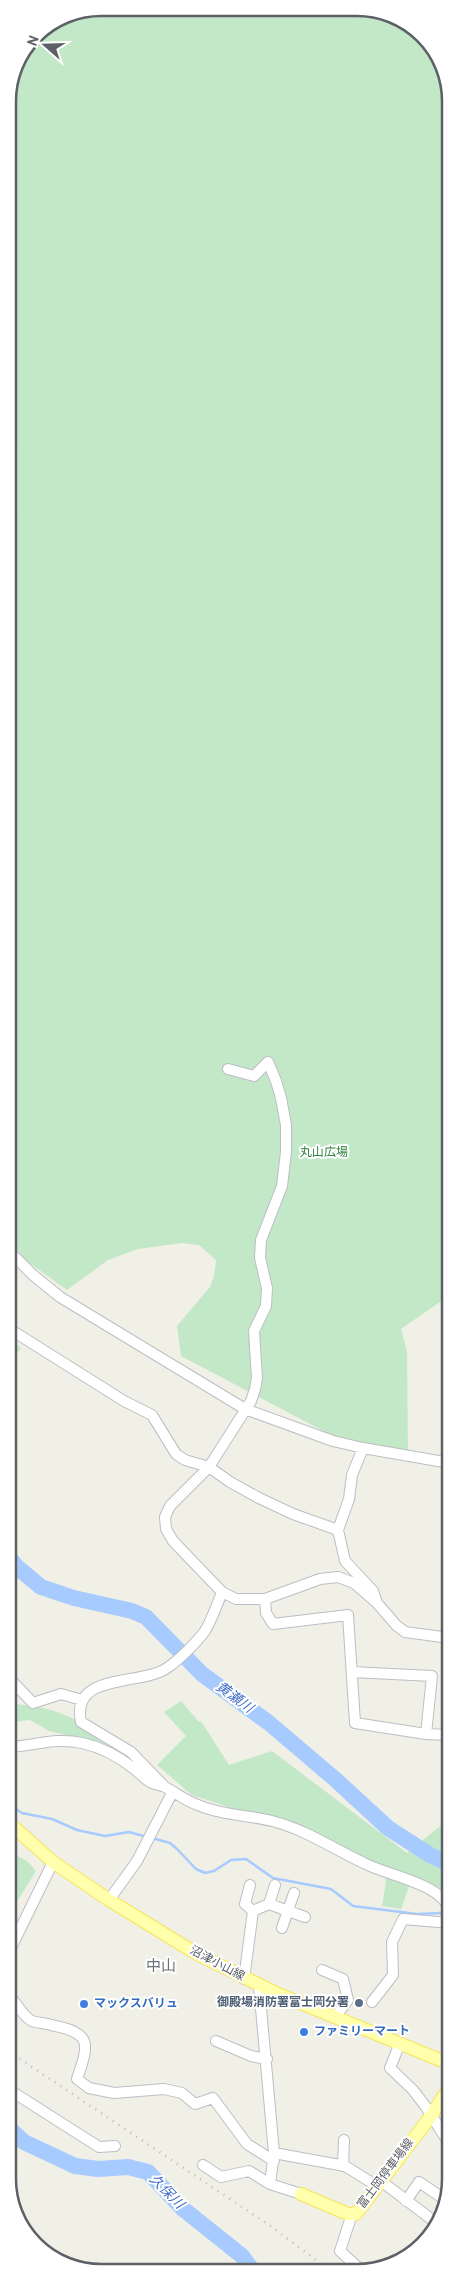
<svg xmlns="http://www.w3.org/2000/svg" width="458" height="2280" font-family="Overpass,'Noto Sans JP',sans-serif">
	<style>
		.green { fill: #c2e8c8 }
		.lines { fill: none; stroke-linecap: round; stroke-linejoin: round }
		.stream { stroke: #a7cbff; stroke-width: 2.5 }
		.river { stroke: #a7cbff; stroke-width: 16 }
		.minor-casing { stroke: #bdbec5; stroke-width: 12 }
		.major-casing { stroke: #f7e458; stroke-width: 14 }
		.minor { stroke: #fff; stroke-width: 10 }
		.major { stroke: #ffffac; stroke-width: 12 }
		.rail { stroke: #b9b9ba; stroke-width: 2.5; stroke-dasharray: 1 6; stroke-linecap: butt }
		.service-dot { fill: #5c6f8a; stroke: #fff; stroke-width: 2 }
		.shop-dot { fill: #3f7fe0; stroke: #fff; stroke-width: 2 }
		.labels { text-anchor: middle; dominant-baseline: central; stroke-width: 4; stroke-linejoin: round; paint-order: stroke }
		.park-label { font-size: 12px; fill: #308242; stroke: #fff }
		.street-label { font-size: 12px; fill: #5d6067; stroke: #fff }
		.service-label { font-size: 12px; font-weight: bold; fill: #4e5e75; stroke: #fff; text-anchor: end }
		.shop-label { font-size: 12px; font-weight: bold; fill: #366cbe; stroke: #fff; text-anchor: start }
		.water-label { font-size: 14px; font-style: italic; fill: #436fc9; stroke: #fff }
		.quarter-label { font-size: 15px; fill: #6e7279; stroke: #fff }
		.rim { fill: none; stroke: #5d6067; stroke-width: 2.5 }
	</style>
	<rect width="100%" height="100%" fill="#f0f0e6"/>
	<path class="green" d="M 101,8 L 381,11 L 427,39 L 450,89 L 450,1295 L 401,1329 L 407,1351 L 408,1456 L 331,1435 L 181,1356 L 177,1326 L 210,1287 L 214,1276 L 216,1260 L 199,1245 L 182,1243 L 138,1249 L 108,1260 L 67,1290 L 24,1259 L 8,1235 L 8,1057 L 11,1043 L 8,1042 L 8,96 L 35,35 L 66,15 Z
		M 8,1337 L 21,1348 L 8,1363 Z
		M 181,1701 L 199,1722 L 201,1721 L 229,1765 L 272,1751 L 407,1853 L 450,1818 L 450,1891 L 417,1881 L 410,1884 L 401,1909 L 382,1906 L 386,1882 L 383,1869 L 318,1837 L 192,1795 L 157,1765 L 186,1736 L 164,1712 Z
		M 8,1704 C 53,1705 82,1719 116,1747 L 49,1731 L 30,1720 L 8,1723 Z
		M 8,1850 L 28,1862 L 36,1871 L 8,1916 Z"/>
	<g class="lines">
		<path class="stream" d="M 8,1804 L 22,1813 L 52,1819 L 77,1830 L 105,1836 L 129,1832 L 147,1837
			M 152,1838 L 170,1843 L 177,1849 L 196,1869 L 205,1873 L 214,1871 L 231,1860 L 246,1859 L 273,1878 L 331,1889 L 353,1906 L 417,1914 L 442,1913 L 449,1915"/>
		<path class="river" d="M 8,1556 L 17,1567 L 41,1587 L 74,1598 L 132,1611 L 146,1617 L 202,1674 L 269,1723 L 336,1780 L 388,1828 L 430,1855 L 450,1864
			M 8,2127 L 24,2142 L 75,2166 L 98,2169 L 128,2167 L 148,2172 L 182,2208 L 242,2256 L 253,2271"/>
		<defs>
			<path id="minor" d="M 228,1069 L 254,1076 L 268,1062 L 276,1081 L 281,1098 L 286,1125 L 286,1152 L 282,1186 L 261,1240 L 260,1258 L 267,1288 L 266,1306 L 254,1331 L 257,1378 L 255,1389 L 251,1401 L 209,1467 L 170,1506 L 165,1517 L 166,1529 L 173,1541 L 222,1592 L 236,1599 L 265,1599 L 320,1579 L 338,1577 L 354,1583 L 377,1603
				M 8,1250 L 33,1275 L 60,1297 L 245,1409 L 333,1441 L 363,1448 L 450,1463
				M 8,1328 L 124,1401 L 152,1415 L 176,1454 L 185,1460 L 209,1467 L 230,1482 L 259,1498 L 293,1514 L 338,1530 L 345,1561 L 373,1591 L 377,1603 L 396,1625 L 405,1632 L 450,1638
				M 338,1530 L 349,1499 L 352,1475 L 363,1448
				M 265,1599 L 266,1613 L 273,1624 L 348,1615 L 355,1723 L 426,1734 L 450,1735
				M 352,1672 L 432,1676 L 426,1734
				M 8,1677 L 33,1703 L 61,1694 L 82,1700
				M 8,1747 C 35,1746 55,1737 82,1743 C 100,1747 119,1757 133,1768 C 139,1772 144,1779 150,1782 C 155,1785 160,1785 165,1787 C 176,1793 186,1801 198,1805 C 221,1815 247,1815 272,1821 C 307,1830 335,1850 368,1865 C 391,1876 442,1884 450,1911
				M 163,1785 L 131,1752 L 81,1722 C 70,1672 141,1686 167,1668 C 179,1660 196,1643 205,1631 C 212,1619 217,1605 222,1592
				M 250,1885 L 245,1904 L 253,1911
				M 109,1900 L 137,1861 L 172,1793
				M 269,1904 L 305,1917
				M 282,1928 L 294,1893
				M 8,1954 L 53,1862
				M 322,1970 L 343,1979 L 348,2000 L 335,2017
				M 244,1979 L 253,1911 L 269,1904 L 275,1885
				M 259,1986 L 274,2153 L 270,2184 L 301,2194
				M 8,1995 C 16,2001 23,2017 32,2021 C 37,2023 45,2023 51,2025 C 93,2033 89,2044 77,2079 L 89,2088 L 114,2093 L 164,2089 L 182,2093 L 195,2104 L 213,2098 L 247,2144 L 274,2161
				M 372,2002 L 393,1975 L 392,1942 L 403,1919 L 450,1923
				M 216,2041 L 251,2056 L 267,2059
				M 400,2043 L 390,2068 L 413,2090 L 426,2107 L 450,2145
				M 8,2089 L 99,2147 L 115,2146
				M 274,2153 L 345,2166 L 377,2186
				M 203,2165 L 221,2177 L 249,2171 L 270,2184
				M 343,2166 L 344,2140
				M 381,2181 L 435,2222
				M 406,2201 L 419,2182 L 444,2199
				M 352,2214 L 340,2251 L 363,2272"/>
			<path id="major" d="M 8,1822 L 53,1862 L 109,1900 L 197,1954 L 276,1993 L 450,2064
				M 301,2194 L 348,2214 L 356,2214 L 431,2116 L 450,2086"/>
		</defs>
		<use href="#minor" class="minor-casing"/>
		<use href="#major" class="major-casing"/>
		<use href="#minor" class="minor"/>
		<use href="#major" class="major"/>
		<path class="rail" d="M 8,2051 L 269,2225 L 332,2272"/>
	</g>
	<circle class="service-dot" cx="359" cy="2003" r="5"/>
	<g class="shop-dot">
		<circle cx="84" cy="2004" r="5"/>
		<circle cx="304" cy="2032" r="5"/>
	</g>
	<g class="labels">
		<g class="park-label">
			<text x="324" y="1153">丸山広場</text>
		</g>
		<g class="street-label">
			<text transform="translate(217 1964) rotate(28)">沼津小山線</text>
			<text transform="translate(386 2174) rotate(-53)">富士岡停車場線</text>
		</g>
		<g class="service-label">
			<text x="349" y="2003">御殿場消防署富士岡分署</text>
		</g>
		<g class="shop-label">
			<text x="94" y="2004">マックスバリュ</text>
			<text x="314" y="2032">ファミリーマート</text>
		</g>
		<g class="water-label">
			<text transform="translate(234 1698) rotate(36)">黄瀬川</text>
			<text transform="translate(166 2192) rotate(45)">久保川</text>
		</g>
		<g class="quarter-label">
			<text x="161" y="1967">中山</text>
		</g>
	</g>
	<path d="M0 0H458V2280H0ZM101 16H357A85 85 0 0 1 442 101V2179A85 85 0 0 1 357 2264H101A85 85 0 0 1 16 2179V101A85 85 0 0 1 101 16Z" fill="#fff" fill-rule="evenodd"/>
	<path class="rim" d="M101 16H357A85 85 0 0 1 442 101V2179A85 85 0 0 1 357 2264H101A85 85 0 0 1 16 2179V101A85 85 0 0 1 101 16Z"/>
	<g transform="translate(45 45) rotate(290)" stroke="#ffffff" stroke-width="4" paint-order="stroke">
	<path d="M0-4L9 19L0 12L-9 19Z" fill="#5d6067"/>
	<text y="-8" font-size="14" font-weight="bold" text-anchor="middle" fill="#5d6067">N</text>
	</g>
</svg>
